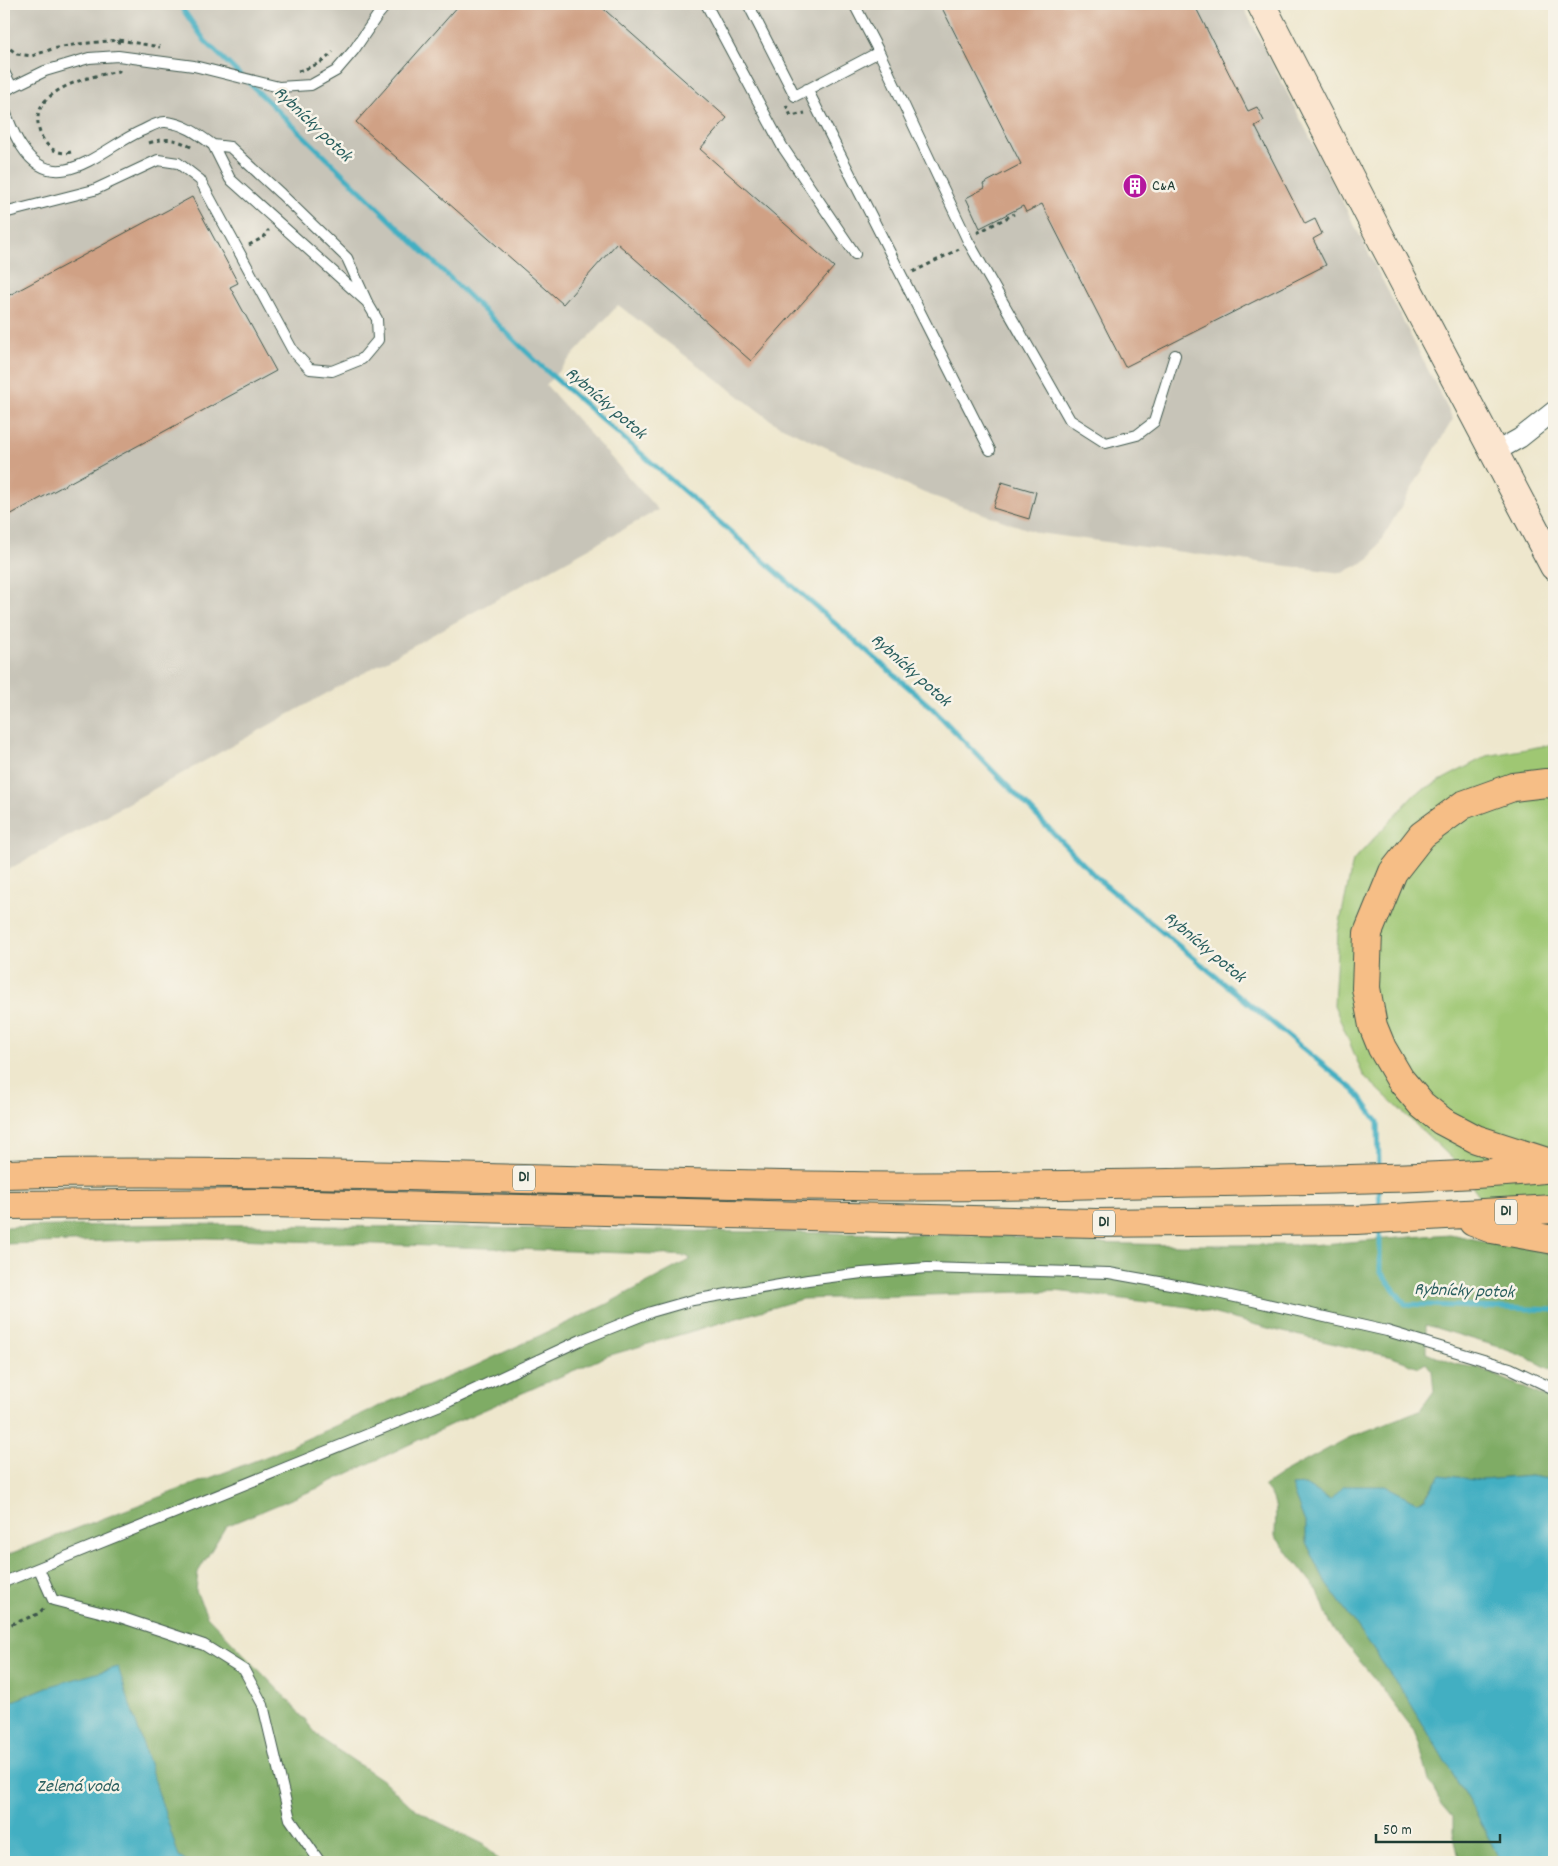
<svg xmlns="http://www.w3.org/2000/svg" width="1558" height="1866" font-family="Dekko,sans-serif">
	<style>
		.industrial { fill: #c7c4b8 }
		.green { fill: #9fc773; stroke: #5f8254 }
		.forest { fill: #7fac65; stroke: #4f744c }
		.water { fill: #43afc2; stroke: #31767b }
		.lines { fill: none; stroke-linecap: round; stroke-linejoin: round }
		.stream { stroke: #43afc2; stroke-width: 5 }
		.building { fill: #d0a185 }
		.lane-casing { stroke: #3e564b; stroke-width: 12 }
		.street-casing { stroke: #3e564b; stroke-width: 21 }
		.secondary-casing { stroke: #3e564b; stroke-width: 30 }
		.highway-casing { stroke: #3e564b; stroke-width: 30 }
		.path { stroke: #3e564b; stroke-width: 3; stroke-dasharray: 4 4; stroke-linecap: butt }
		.lane { stroke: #fff; stroke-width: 10 }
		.street { stroke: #fff; stroke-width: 19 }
		.secondary { stroke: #fbe5cf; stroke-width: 28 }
		.highway { stroke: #f6be86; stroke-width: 28 }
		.labels { text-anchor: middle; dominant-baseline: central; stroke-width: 5; stroke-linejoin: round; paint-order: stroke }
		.shield { fill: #f7f3e8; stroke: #60746a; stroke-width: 1 }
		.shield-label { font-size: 15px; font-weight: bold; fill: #1f3d34 }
		.poi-label { font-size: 16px; fill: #1f3d34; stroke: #f7f3e8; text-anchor: start }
		.water-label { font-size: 18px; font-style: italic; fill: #2a5f5f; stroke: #f7f3e8 }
	</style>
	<rect width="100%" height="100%" fill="#f7f3e8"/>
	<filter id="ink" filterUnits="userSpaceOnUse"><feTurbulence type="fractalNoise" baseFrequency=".02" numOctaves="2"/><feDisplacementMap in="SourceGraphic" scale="10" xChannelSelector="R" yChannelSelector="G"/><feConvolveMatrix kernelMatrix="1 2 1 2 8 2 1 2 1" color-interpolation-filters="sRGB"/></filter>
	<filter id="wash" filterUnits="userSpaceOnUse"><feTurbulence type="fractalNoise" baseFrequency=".0096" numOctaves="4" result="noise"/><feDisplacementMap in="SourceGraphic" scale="20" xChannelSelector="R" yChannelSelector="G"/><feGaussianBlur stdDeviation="1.12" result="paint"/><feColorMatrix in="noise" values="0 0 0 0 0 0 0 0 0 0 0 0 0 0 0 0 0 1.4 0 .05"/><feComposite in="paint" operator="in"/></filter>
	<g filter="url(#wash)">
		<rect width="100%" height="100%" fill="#eee7cd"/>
		<path class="industrial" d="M 4,4 L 1242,4 L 1453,419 L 1370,559 L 1342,573 L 1038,533 L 924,493 L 776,424 L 618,305 L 546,385 L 658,510 L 4,872 Z"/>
		<path class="green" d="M 1554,744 L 1554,1255 L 1514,1245 L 1455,1161 L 1363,1075 L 1334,1005 L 1338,932 L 1353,861 L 1415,794 L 1487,756 Z"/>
		<path class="forest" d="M 183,1224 L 965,1235 L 1028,1237 L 1081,1243 L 1180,1245 L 1310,1245 L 1450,1234 L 1497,1244 L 1509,1238 L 1514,1245 L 1554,1255 L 1554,1371 L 1528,1358 L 1496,1346 L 1426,1325 L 1426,1352 L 1455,1364 L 1479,1368 L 1554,1401 L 1554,1480 L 1531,1476 L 1482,1480 L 1440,1475 L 1424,1499 L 1416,1502 L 1386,1486 L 1330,1500 L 1305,1485 L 1291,1486 L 1306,1525 L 1306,1542 L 1325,1581 L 1408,1699 L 1474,1810 L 1501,1862 L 1460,1862 L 1453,1833 L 1453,1817 L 1441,1803 L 1429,1782 L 1420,1746 L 1413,1729 L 1382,1688 L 1344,1642 L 1330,1623 L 1318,1591 L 1275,1536 C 1275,1516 1280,1501 1264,1486 L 1280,1475 L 1348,1438 L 1420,1410 L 1434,1391 L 1432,1371 L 1426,1363 L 1419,1367 L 1392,1357 L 1279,1331 L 1189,1307 L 1056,1291 L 802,1299 L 607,1356 L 454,1423 L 318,1488 L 226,1526 L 198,1572 L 196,1591 L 207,1616 L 288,1700 L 320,1738 L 385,1782 L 411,1806 L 430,1818 L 485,1845 L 500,1862 L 187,1862 L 179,1857 L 47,1687 L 4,1705 L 4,1556 L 273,1454 L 386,1403 L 475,1366 L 605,1305 L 691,1259 L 686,1256 L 653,1254 L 207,1238 L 4,1244 L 4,1227 Z"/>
		<path class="water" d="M 1440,1475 L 1482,1480 L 1531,1476 L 1554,1480 L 1554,1862 L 1501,1862 L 1474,1810 L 1408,1699 L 1325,1581 L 1306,1542 L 1306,1525 L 1291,1486 L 1305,1485 L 1330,1500 L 1343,1486 L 1386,1486 L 1416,1502 L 1425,1499 Z
			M 118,1667 L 179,1857 L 187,1862 L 4,1862 L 4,1705 L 47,1687 Z"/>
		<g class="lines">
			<path class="stream" d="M 179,4 L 205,41 L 240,75
				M 247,81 L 541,366 L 932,708 L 1098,879 L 1356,1092 L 1378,1122 L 1379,1171
				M 1379,1187 L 1380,1211
				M 1380,1227 L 1380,1271 L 1405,1304 L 1554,1310"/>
		</g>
		<g id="blocks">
			<path class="building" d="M 460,4 L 598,4 L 727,118 L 700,149 L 834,267 L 751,361 L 617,243 L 563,304 L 356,122 Z
				M 940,4 L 1194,4 L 1248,111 L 1257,107 L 1264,121 L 1255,126 L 1305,224 L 1315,219 L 1322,234 L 1313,239 L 1326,265 L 1125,367 L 1042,204 L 1026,212 L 1023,206 L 980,228 L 966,198 L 985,188 L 983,184 L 1021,164 Z
				M 192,197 L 238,283 L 230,287 L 276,371 L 4,518 L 4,298 Z
				M 1002,482 L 1036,492 L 1029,519 L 993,508 Z"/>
		</g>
	</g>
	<g filter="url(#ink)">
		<use href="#blocks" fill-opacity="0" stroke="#3e564b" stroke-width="1"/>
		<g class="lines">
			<defs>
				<path id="lane" d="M 706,4 L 782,146 L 855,254
					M 748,4 L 795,96 L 879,52 L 968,241 L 1070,420 L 1106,443 L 1137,435 L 1154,422 L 1175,355
					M 854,4 L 879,52
					M 4,72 L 12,87
					M 807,89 L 990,450
					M 4,91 L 45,71 L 89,58 L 118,56 L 194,66 L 279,87 L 311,85 L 336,71 L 354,50 L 377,16 L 387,4
					M 4,109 C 9,121 14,136 22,147 C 56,200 102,148 141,131 C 148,128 158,121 166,122 C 185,124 198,134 213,145
					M 213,145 L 230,147 L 281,194 L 347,258 L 367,302 L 230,179 Z
					M 4,213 L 94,190 L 158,160 L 178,163 L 200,180 L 293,351 L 310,369 L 332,371 L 362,359 L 378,340 L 377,319 L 367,302
					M 39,1569 L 53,1600 L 123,1618 L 204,1645 L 244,1670 L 263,1705 L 290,1819 L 320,1862
					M 4,1582 L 450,1401 L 581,1340 L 651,1312 L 693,1300 L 808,1280 L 862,1273 L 927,1268 L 1109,1273 L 1204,1290 L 1387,1331 L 1510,1368 L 1554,1389"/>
				<path id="street" d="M 1495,452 L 1520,438 L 1554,411"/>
				<path id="secondary" d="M 1261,4 L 1384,244 L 1554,566"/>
				<path id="highway" d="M 1553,1164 L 1476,1139 L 1442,1121 L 1422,1105 L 1400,1079 L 1382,1048 L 1373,1026 L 1366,988 L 1368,933 L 1393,872 L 1422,835 L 1463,805 L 1513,787 L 1546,783 L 1554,784
					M 4,1174 C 287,1168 570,1183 853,1186 C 975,1188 1097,1184 1219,1182 C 1331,1179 1443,1179 1554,1168
					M 4,1205 L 270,1203 L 1096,1223 L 1356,1220 L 1554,1209
					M 1473,1222 L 1492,1229 L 1554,1240"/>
			</defs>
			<use href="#lane" class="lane-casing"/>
			<use href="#street" class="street-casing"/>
			<use href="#secondary" class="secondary-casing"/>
			<use href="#highway" class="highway-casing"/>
			<path class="path" d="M 119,40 L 160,47
				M 4,44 L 17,54 L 32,56 L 52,49 L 78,44 L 119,40 L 118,45
				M 298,71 C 312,67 323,63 333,52
				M 786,105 L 791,116 L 805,113
				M 149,143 C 167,137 177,139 193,148
				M 71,152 C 44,159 26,118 47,99 C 66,81 95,76 119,71 L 119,68
				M 977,233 L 1014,214
				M 249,245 L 264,237 L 268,231 L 267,230
				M 913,272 L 959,249
				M 4,1627 L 38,1614 L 45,1607"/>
			<use href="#lane" class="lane"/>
			<use href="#street" class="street"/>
			<use href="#secondary" class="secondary"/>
			<use href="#highway" class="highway"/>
		</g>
	</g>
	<defs>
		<symbol id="building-disc" viewBox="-11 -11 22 22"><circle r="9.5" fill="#b5179e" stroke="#f7f3e8"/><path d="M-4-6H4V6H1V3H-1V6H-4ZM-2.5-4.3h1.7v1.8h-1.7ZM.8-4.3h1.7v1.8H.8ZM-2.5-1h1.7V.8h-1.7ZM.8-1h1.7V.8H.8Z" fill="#fff"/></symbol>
	</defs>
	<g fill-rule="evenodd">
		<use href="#building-disc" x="1121" y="172" width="28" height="28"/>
	</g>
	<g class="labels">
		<g class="shield">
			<rect x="513" y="1165.5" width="22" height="25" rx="4"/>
			<rect x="1495" y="1199.5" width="22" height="25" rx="4"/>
			<rect x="1093" y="1210.5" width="22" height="25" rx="4"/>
		</g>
		<g class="shield-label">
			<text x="524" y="1178">D1</text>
			<text x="1506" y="1212">D1</text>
			<text x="1104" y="1223">D1</text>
		</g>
		<g class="poi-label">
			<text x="1152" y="186">C&amp;A</text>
		</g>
		<g class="water-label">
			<text transform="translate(312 125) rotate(44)">Rybnícky potok</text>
			<text transform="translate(605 404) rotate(41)">Rybnícky potok</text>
			<text transform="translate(910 671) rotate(42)">Rybnícky potok</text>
			<text transform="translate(1204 948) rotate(40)">Rybnícky potok</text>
			<text transform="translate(1464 1292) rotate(2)">Rybnícky potok</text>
			<text x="78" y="1787">Zelená voda</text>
		</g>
	</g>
	<rect width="1558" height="1866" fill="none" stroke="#f7f3e8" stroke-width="20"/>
	<path d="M1376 1834v8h124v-8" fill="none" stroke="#1f3d34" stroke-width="2.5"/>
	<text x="1383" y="1834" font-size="15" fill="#1f3d34" stroke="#f7f3e8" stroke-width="4" paint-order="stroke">50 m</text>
</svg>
